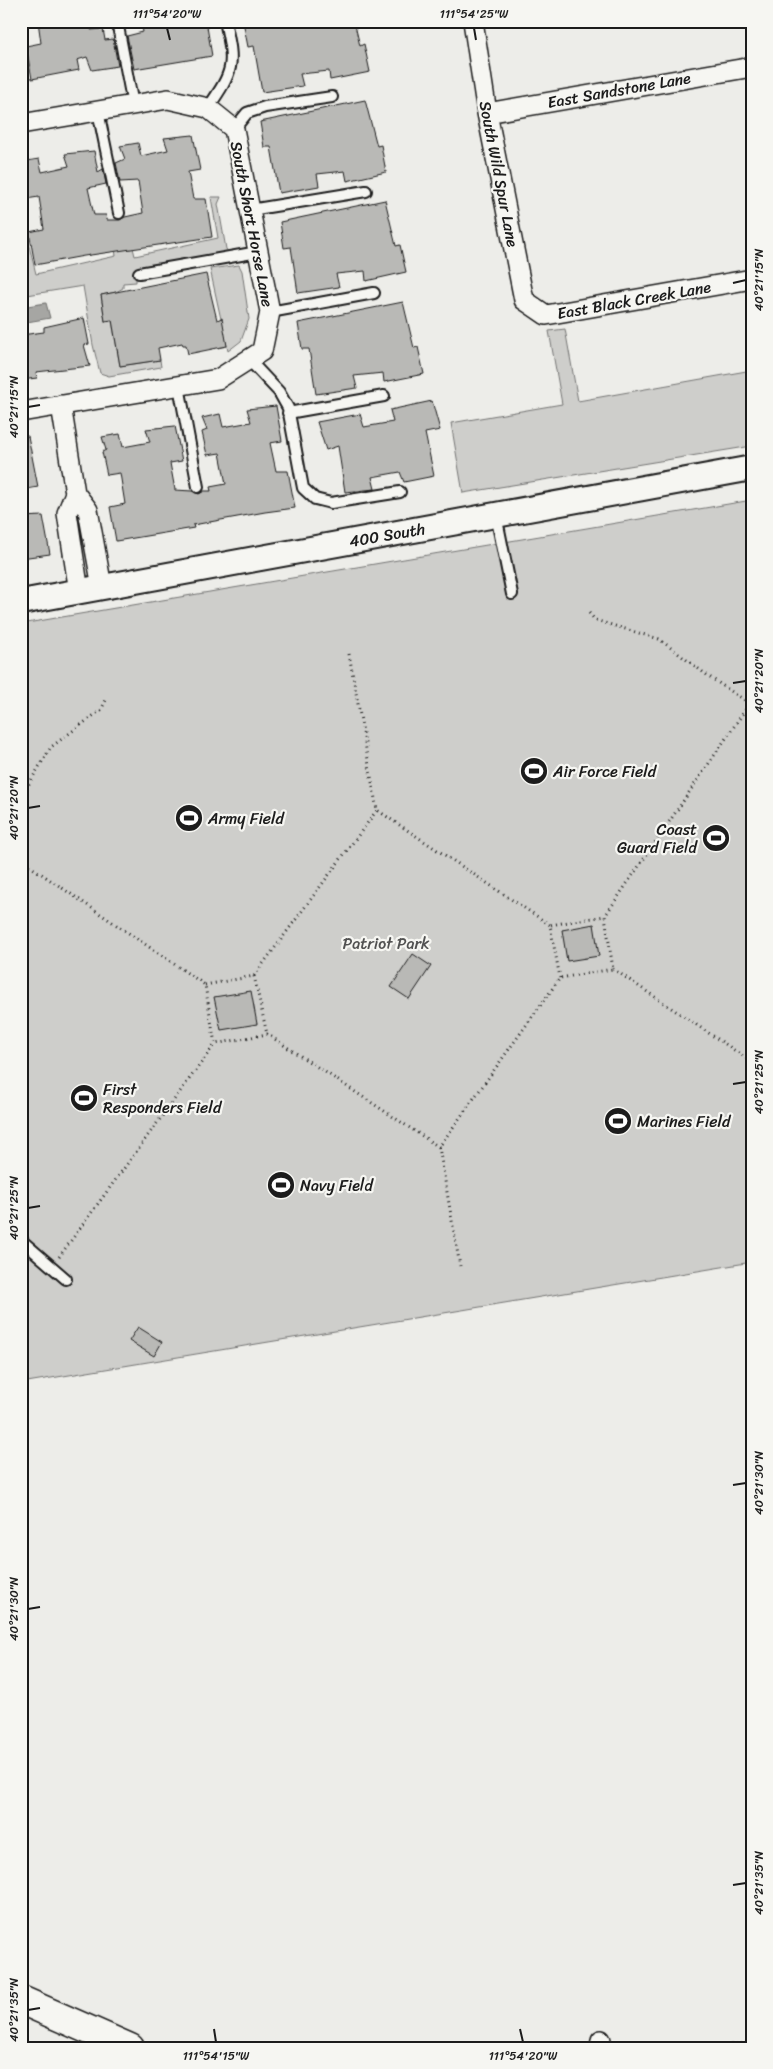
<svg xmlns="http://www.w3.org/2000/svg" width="773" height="2069" font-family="Sriracha,sans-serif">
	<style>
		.green { fill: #cececb; stroke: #757574 }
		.water { fill: #a6a6a3; stroke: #6f6f6d }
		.building { fill: #b9b9b6; stroke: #1c1c1c }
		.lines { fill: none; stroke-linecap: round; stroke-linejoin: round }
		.service-casing { stroke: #1c1c1c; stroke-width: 14 }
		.minor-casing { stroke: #1c1c1c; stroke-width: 22 }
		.tertiary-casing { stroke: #1c1c1c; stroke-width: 28 }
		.secondary-casing { stroke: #1c1c1c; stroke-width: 31 }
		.path { stroke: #1c1c1c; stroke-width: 3; stroke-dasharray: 1 4; stroke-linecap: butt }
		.service { stroke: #f6f6f2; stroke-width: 10 }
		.minor { stroke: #f6f6f2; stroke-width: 19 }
		.tertiary { stroke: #f6f6f2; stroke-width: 24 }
		.secondary { stroke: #f6f6f2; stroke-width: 28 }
		.ticks { fill: none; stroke: #1c1c1c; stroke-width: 2 }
		.labels { text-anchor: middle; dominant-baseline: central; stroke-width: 4.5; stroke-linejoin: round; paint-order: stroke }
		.street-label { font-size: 16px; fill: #1c1c1c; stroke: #f6f6f2 }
		.poi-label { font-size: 16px; fill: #1c1c1c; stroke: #f6f6f2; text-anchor: start }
		.park-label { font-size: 16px; fill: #515151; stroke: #f6f6f2 }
		.neatline { fill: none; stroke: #1c1c1c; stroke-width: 2 }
		.ticks-label { font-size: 12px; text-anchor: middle; fill: #1c1c1c }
	</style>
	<rect width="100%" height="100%" fill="#edede9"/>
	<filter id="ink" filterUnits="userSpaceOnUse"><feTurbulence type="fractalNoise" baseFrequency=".02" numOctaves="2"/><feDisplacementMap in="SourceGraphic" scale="10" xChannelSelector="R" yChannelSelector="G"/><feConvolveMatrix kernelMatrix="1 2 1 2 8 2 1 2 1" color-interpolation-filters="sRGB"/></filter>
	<g filter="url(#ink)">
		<path class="green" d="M 211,197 L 221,197 L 218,204 L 226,249 L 229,253 L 136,271 L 136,282 L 123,283 L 123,288 L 116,292 L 101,295 L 105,322 L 112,321 L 120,366 L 160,360 L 161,367 L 109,376 L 100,373 L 93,345 L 83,286 L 21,296 L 21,243 L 28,242 L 36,274 L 116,256 L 112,226 L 127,223 L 135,256 L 218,238 Z
			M 239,265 L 242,271 L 249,319 L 241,341 L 228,351 L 210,269 Z
			M 565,329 L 578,401 L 752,370 L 752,446 L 463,493 L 451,423 L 562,404 L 549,331 Z
			M 752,500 L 752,1262 L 21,1383 L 21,624 Z"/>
		<path class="water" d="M 46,303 L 50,318 L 21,323 L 21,307 Z"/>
		<path class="building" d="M 38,21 L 89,21 L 91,30 L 103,29 L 105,40 L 113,39 L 118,66 L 92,70 L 87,57 L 77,60 L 79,70 L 32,79 L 26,46 L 41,43 Z
			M 141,21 L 206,21 L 212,56 L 134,69 L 127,36 L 143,32 Z
			M 243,21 L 354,21 L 360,46 L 364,44 L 370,72 L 330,80 L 329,71 L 300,74 L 303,86 L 262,92 L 254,46 L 248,47 Z
			M 365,100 L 377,146 L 381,145 L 386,172 L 347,181 L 345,171 L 317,174 L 319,186 L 279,193 L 271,147 L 264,147 L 260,122 Z
			M 193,135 L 200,170 L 188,172 L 193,199 L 206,199 L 212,237 L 84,256 L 35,265 L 29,232 L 44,229 L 39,197 L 26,199 L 21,179 L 21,177 L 26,175 L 21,162 L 39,159 L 42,172 L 69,166 L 65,154 L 94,151 L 98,172 L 103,169 L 106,184 L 88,188 L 94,215 L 106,215 L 107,220 L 120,220 L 125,217 L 143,213 L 138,181 L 120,182 L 116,163 L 125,159 L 120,146 L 138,143 L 141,156 L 168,150 L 164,138 Z
			M 385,200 L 396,246 L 400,245 L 406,272 L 366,281 L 365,271 L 336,274 L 339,287 L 298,293 L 291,247 L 284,248 L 280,222 Z
			M 206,274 L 217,320 L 222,318 L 227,346 L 188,354 L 186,345 L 183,345 L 182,343 L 158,348 L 160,360 L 120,366 L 112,320 L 105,321 L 101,295 Z
			M 403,302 L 414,348 L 418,347 L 424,374 L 384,382 L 383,373 L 354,376 L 357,388 L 316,394 L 309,349 L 302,349 L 298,323 Z
			M 84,318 L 89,344 L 84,345 L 90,366 L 36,372 L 37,378 L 21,380 L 21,335 L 44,332 L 44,327 Z
			M 432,401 L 440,430 L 425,433 L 434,476 L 404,482 L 400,472 L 372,477 L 375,489 L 345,492 L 338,446 L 326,450 L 317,422 L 360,414 L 364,427 L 393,422 L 390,410 Z
			M 276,406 L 282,441 L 270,443 L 276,471 L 288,471 L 295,508 L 265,512 L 193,525 L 194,528 L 116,541 L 110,507 L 125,504 L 120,473 L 107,475 L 102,452 L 106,450 L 102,437 L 120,434 L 123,447 L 150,442 L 146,429 L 175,426 L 182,461 L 170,463 L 175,490 L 192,491 L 199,494 L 204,491 L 211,491 L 210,487 L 226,484 L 220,453 L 207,455 L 202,432 L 207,430 L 202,418 L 220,414 L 223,427 L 251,422 L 247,409 Z
			M 21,436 L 28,436 L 38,487 L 21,490 Z
			M 43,516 L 50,554 L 21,558 L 21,517 Z
			M 594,924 L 599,956 L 567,961 L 562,930 Z
			M 413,954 L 431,966 L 409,999 L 391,987 Z
			M 251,991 L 257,1024 L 221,1030 L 214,997 Z
			M 138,1327 L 162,1342 L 154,1356 L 129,1341 Z"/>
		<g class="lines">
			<defs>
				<path id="service" d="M 117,21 L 133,105
					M 208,108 C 234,70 235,66 225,21
					M 98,111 L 119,213
					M 234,129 L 247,113 L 265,107 L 332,97
					M 250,210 L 366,191
					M 139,273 L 258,252
					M 270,312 L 374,293
					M 249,360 L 279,392 L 288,408 L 303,488 L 315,499 L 331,503 L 400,492
					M 179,386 L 198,487
					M 288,413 L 384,396
					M 496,515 L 512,594
					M 21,1240 L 66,1279"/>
				<path id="minor" d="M 473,21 L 487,113 L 524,300 L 546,315 L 752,279
					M 487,113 L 752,67
					M 21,124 L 168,99 L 208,108 L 234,129 L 270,312 L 262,351 L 218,379 L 21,412
					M 61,405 L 75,493 L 88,510 L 102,587
					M 75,493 L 67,513 L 79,592
					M 600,2048 L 601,2040"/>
				<path id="tertiary" d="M 21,602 L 752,468"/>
				<path id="secondary" d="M 21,2000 L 130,2048"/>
			</defs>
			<use href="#service" class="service-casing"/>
			<use href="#minor" class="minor-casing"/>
			<use href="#tertiary" class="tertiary-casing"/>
			<use href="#secondary" class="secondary-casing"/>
			<path class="path" d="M 589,613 L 595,620 L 659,639 L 708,676 L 752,705
				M 349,654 L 377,810 L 550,925
				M 21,797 L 51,747 L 101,710 L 107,698
				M 21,860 L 205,985 L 215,1044 L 267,1034 L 439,1147 L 560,978 L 613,969 L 605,916 L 752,700
				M 613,969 L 752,1062
				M 254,976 L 377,810
				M 560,978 L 550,925 L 605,916
				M 205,985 L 254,976 L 267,1034
				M 439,1147 L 460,1266
				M 59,1257 L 215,1044
				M 711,2048 L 752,2042"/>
			<use href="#service" class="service"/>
			<use href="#minor" class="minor"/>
			<use href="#tertiary" class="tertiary"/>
			<use href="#secondary" class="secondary"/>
		</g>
	</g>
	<path class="ticks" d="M 167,28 L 170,40M 474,28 L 476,40M 733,283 L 746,280M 28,407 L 40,405M 733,683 L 746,681M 28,808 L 40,806M 733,1084 L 746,1082M 28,1208 L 40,1206M 733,1485 L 746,1483M 28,1609 L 40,1607M 733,1885 L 746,1883M 28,2010 L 40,2008M 214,2029 L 216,2042M 520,2029 L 523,2042"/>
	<defs>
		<symbol id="stadium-disc" viewBox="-11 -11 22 22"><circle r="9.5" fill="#1c1c1c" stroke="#f6f6f2"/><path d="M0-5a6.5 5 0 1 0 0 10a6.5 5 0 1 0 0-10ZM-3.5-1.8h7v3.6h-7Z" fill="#fff"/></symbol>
	</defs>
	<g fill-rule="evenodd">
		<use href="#stadium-disc" x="518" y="755" width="32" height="32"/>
		<use href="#stadium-disc" x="173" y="802" width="32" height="32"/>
		<use href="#stadium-disc" x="700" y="822" width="32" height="32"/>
		<use href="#stadium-disc" x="68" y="1082" width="32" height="32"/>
		<use href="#stadium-disc" x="602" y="1105" width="32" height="32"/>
		<use href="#stadium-disc" x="265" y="1169" width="32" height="32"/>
	</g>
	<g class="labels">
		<g class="street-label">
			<text transform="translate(619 90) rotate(-10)">East Sandstone Lane</text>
			<text transform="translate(499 174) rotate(79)">South Wild Spur Lane</text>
			<text transform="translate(252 224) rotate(79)">South Short Horse Lane</text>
			<text transform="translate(634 300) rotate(-10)">East Black Creek Lane</text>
			<text transform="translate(387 535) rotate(-10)">400 South</text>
		</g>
		<g class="poi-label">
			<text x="553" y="771">Air Force Field</text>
			<text x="208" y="818">Army Field</text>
			<text x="697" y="829" text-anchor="end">Coast<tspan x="697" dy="18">Guard Field</tspan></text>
			<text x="103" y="1089">First<tspan x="103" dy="18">Responders Field</tspan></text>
			<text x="637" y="1121">Marines Field</text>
			<text x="300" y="1185">Navy Field</text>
		</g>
		<g class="park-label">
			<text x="386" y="943">Patriot Park</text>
		</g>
	</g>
	<rect width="773" height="2069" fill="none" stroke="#f6f6f2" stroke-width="55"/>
	<rect x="28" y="28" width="718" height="2014" class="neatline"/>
	<g class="ticks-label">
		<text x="167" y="18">111°54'20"W</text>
		<text x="474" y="18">111°54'25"W</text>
		<text transform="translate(759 280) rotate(-90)" y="4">40°21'15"N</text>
		<text transform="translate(14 407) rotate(-90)" y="4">40°21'15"N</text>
		<text transform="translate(759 681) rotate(-90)" y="4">40°21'20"N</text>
		<text transform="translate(14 808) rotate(-90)" y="4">40°21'20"N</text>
		<text transform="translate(759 1082) rotate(-90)" y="4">40°21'25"N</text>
		<text transform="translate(14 1208) rotate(-90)" y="4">40°21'25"N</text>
		<text transform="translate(759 1483) rotate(-90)" y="4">40°21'30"N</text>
		<text transform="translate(14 1609) rotate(-90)" y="4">40°21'30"N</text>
		<text transform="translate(759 1883) rotate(-90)" y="4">40°21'35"N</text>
		<text transform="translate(14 2010) rotate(-90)" y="4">40°21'35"N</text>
		<text x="216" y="2060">111°54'15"W</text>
		<text x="523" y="2060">111°54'20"W</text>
	</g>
</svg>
